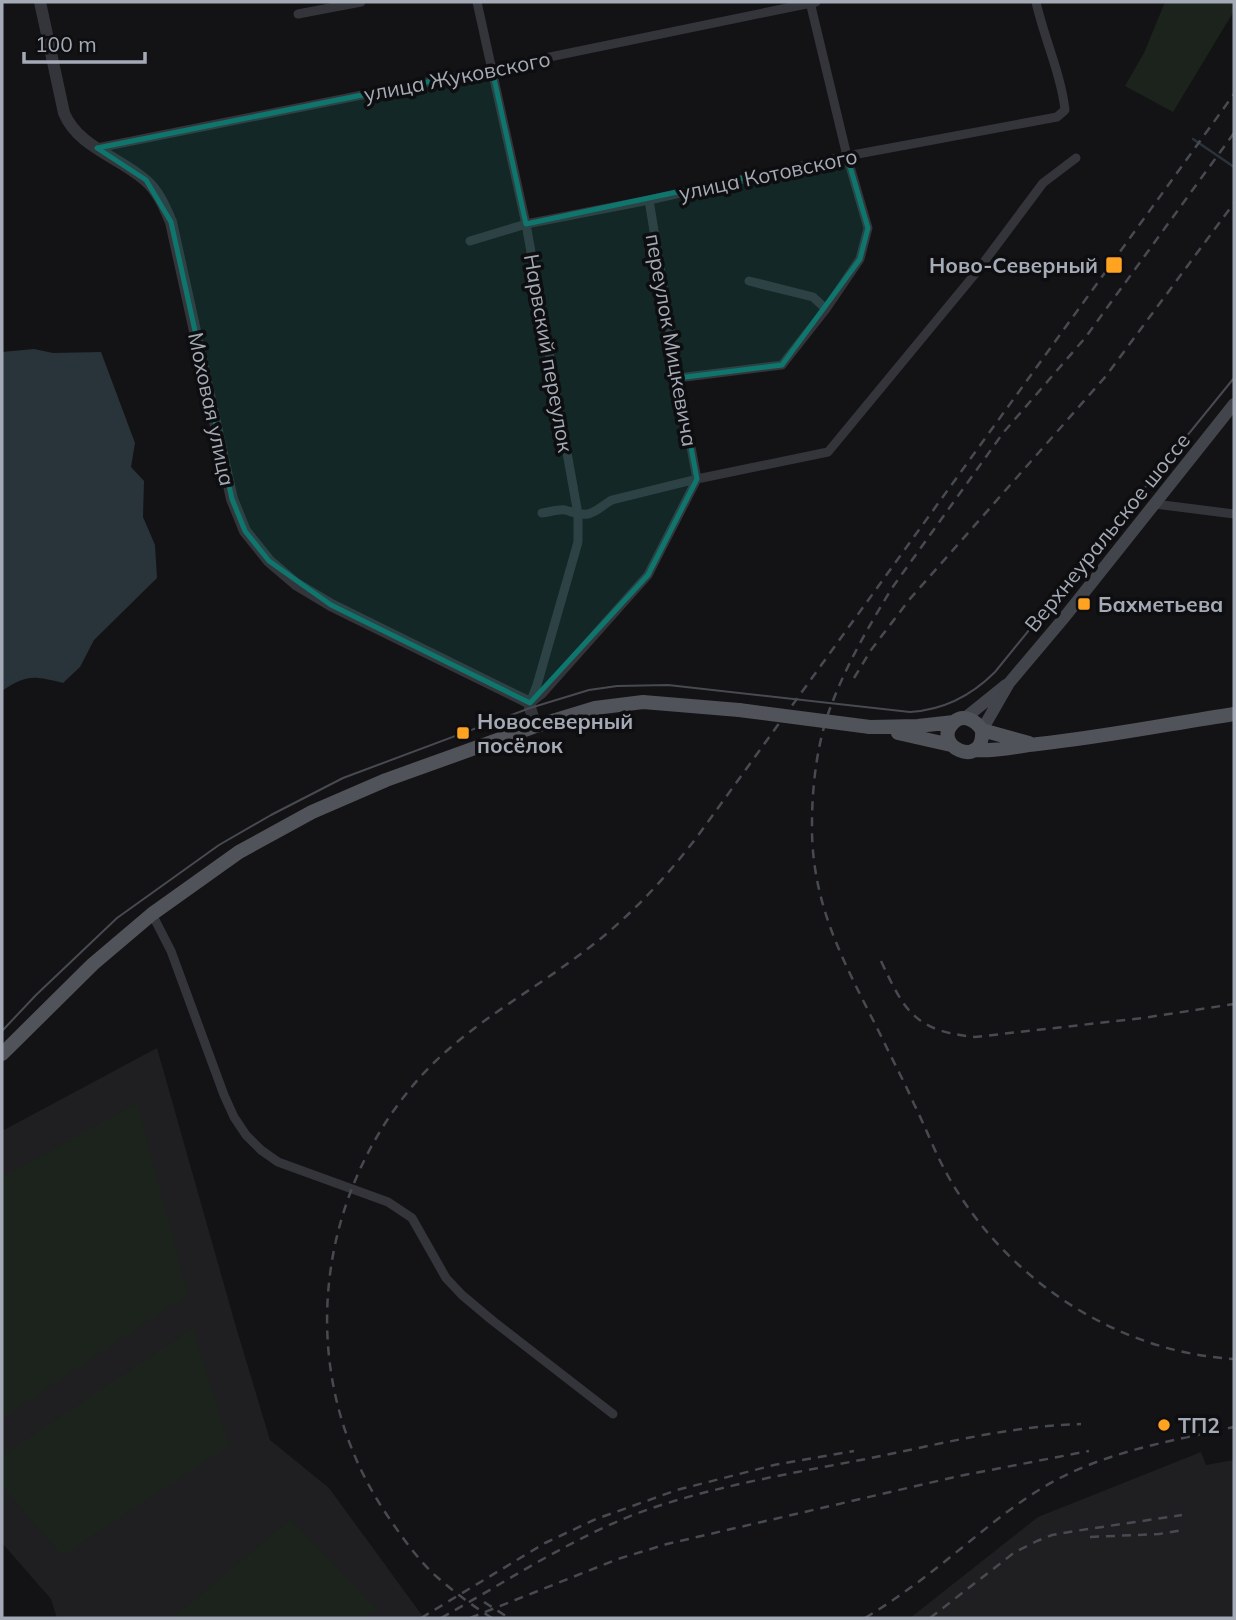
<svg xmlns="http://www.w3.org/2000/svg" width="1236" height="1620" font-family="Mulish,sans-serif">
	<style>
		.built { fill: #1f1f22 }
		.green { fill: #1b231c }
		.water { fill: #29343a }
		.lines { fill: none; stroke-linecap: round; stroke-linejoin: round }
		.stream { stroke: #29343a; stroke-width: 2.5 }
		.minor { stroke: #34353a; stroke-width: 9 }
		.tertiary { stroke: #34353a; stroke-width: 12 }
		.secondary { stroke: #42454b; stroke-width: 12 }
		.primary { stroke: #50535a; stroke-width: 14 }
		.tram { stroke: #474a50; stroke-width: 2 }
		.rail { stroke: #474a50; stroke-width: 2.5; stroke-dasharray: 9 7; stroke-linecap: butt }
		.primary-bridge { stroke: #50535a; stroke-width: 14 }
		.marked { fill: #0f766e; fill-opacity: 0.2; stroke: #0f766e; stroke-width: 5; stroke-linejoin: round }
		.poi-dot { fill: #ffa321; stroke: #0e0e10; stroke-width: 2.5 }
		.labels { text-anchor: middle; dominant-baseline: central; stroke-width: 7; stroke-linejoin: round; paint-order: stroke }
		.street-label { font-size: 21px; fill: #a4abb7; stroke: #0e0e10 }
		.poi-label { font-size: 21px; font-weight: bold; fill: #a4abb7; stroke: #0e0e10; text-anchor: start }
	</style>
	<rect width="100%" height="100%" fill="#131315"/>
	<path class="built" d="M 157,1048 L 236,1327 L 270,1440 L 329,1488 L 424,1618 L 57,1618 L 51,1599 L 2,1543 L 2,1131 Z
		M 1201,1452 L 1206,1465 L 1234,1460 L 1234,1618 L 910,1618 L 1038,1517 Z"/>
	<path class="green" d="M 1165,2 L 1234,2 L 1234,11 L 1173,112 L 1125,86 L 1144,53 Z
		M 137,1103 L 188,1294 L 2,1418 L 2,1177 Z
		M 193,1328 L 229,1446 L 62,1556 L 2,1486 L 2,1456 Z
		M 291,1519 L 377,1610 L 361,1618 L 173,1618 Z"/>
	<path class="water" d="M 34,349 L 53,353 L 101,352 L 135,443 L 131,467 L 144,481 L 143,517 L 155,545 L 157,578 L 94,640 L 80,667 L 63,683 C 34,676 27,674 2,691 L 2,352 Z"/>
	<g class="lines">
		<path class="stream" d="M 1193,139 L 1234,167"/>
		<path class="minor" d="M 477,2 L 526,224 L 578,514 L 578,542 L 537,685 L 530,703
			M 298,14 L 361,2
			M 97,148 L 492,69 L 816,2
			M 470,241 L 526,224 L 649,200 L 847,156 L 1057,117 L 1065,110 C 1061,74 1044,38 1036,2
			M 749,281 L 813,297 L 826,309 L 860,259 L 868,228 L 847,156 L 810,2
			M 678,378 L 782,365 L 826,309
			M 1155,504 L 1234,514
			M 542,513 C 550,512 558,509 565,510 C 573,512 579,515 588,514 C 597,512 604,504 612,500 L 697,479 L 828,452 L 975,274 L 1043,183 L 1076,158
			M 533,701 L 542,694 L 648,575 L 697,479 L 678,378 L 649,200
			M 152,914 L 171,951 L 224,1095 L 234,1117 L 246,1135 L 261,1150 L 278,1162 L 388,1202 L 412,1218 L 446,1278 L 462,1295 L 493,1321 L 613,1414"/>
		<path class="tertiary" d="M 40,2 L 64,113 C 78,147 119,157 145,180 C 158,191 164,206 171,222 L 232,499 L 245,531 L 269,561 L 296,584 L 331,605 L 530,703 L 530,708 L 536,726"/>
		<path class="secondary" d="M 965,718 L 1006,685
			M 982,730 L 1009,683 L 1063,619 L 1234,404"/>
		<path class="primary" d="M 870,727 L 918,726 L 954,722
			M 982,730 C 985,772 929,745 954,722 C 964,713 976,721 982,730 L 1029,743
			M 898,733 L 951,745
			M 974,750 C 996,752 1016,746 1038,744 C 1104,737 1169,724 1234,714
			M 2,1054 L 93,964 L 152,914 L 239,852 L 312,812 L 386,780 L 536,726 L 595,708 L 643,702 L 739,710"/>
		<path class="tram" d="M 2,1031 L 36,995 L 117,918 L 219,845 L 271,815 L 343,778 L 530,708 L 589,690 L 617,686 L 668,685 L 910,712 C 944,710 971,696 995,672 L 1234,378"/>
		<path class="rail" d="M 1234,133 L 1085,338 L 1003,433 L 892,588 C 867,629 841,674 826,720 C 816,753 812,790 812,824 C 811,909 848,969 884,1042 C 894,1063 905,1083 914,1104 C 926,1128 935,1153 948,1176 C 1006,1279 1116,1352 1234,1359
			M 854,678 L 871,650 L 909,600 L 1106,376 L 1234,203
			M 881,961 C 905,1012 915,1031 975,1037 L 1143,1018 L 1234,1004
			M 1090,1537 L 1159,1534 L 1184,1530
			M 484,1602 L 509,1618
			M 421,1618 L 545,1543 L 596,1519 L 677,1490 L 774,1465 L 854,1451
			M 441,1618 C 506,1582 568,1540 638,1513 C 712,1486 794,1473 871,1458 C 940,1444 1010,1426 1081,1424
			M 470,1618 L 618,1559 L 667,1544 L 959,1476 L 1089,1451
			M 492,1618 C 473,1606 454,1592 437,1577 C 417,1559 402,1537 387,1515 C 294,1378 312,1197 422,1075 C 468,1025 529,993 582,953 C 627,920 663,881 697,837 L 1234,94
			M 865,1618 C 900,1597 932,1572 964,1546 C 995,1521 1025,1496 1060,1478 C 1115,1450 1175,1440 1234,1427
			M 930,1618 L 1015,1552 L 1037,1541 L 1052,1535 L 1075,1531 L 1182,1515"/>
		<path class="primary-bridge" d="M 739,710 L 870,727"/>
	</g>
	<path class="marked" d="M 492,69 L 526,224 L 847,156 L 868,228 L 860,259 L 782,365 L 678,378 L 697,479 L 648,575 L 530,703 L 331,605 L 269,561 L 245,531 L 232,499 L 171,222 L 146,180 L 97,148 Z"/>
	<g class="poi-dot">
		<rect x="1105" y="256" width="18" height="18" rx="3.5"/>
		<rect x="1077" y="597" width="14" height="14" rx="3.5"/>
		<rect x="456" y="726" width="14" height="14" rx="3.5"/>
		<circle cx="1164" cy="1425" r="7"/>
	</g>
	<g class="labels">
		<g class="street-label">
			<text transform="translate(457 76) rotate(-11)">улица Жуковского</text>
			<text transform="translate(768 174) rotate(-12)">улица Котовского</text>
			<text transform="translate(672 340) rotate(80)">переулок Мицкевича</text>
			<text transform="translate(549 353) rotate(80)">Нарвский переулок</text>
			<text transform="translate(212 409) rotate(78)">Моховая улица</text>
			<text transform="translate(1107 532) rotate(-51)">Верхнеуральское шоссе</text>
		</g>
		<g class="poi-label">
			<text x="1098" y="265" text-anchor="end">Ново-Северный</text>
			<text x="1098" y="604">Бахметьева</text>
			<text x="477" y="721">Новосеверный<tspan x="477" dy="24">посёлок</tspan></text>
			<text x="1178" y="1425">ТП2</text>
		</g>
	</g>
	<rect width="1236" height="1620" fill="none" stroke="#a4abb7" stroke-width="7"/>
	<path d="M24 52v10h121v-10" fill="none" stroke="#a4abb7" stroke-width="3.5"/>
	<text x="35" y="52" font-size="21" fill="#a4abb7" stroke="#0e0e10" stroke-width="5" paint-order="stroke">100 m</text>
</svg>
